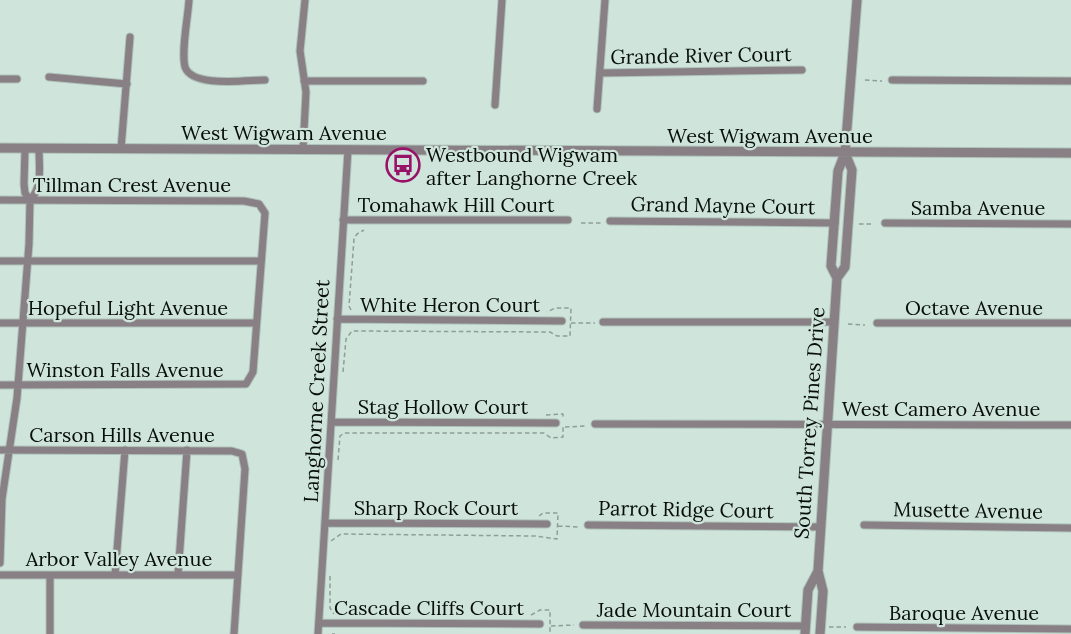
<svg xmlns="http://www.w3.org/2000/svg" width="1071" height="634" font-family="Lora,serif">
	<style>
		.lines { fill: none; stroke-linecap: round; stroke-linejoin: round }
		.minor-casing { stroke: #afc2ba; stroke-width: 9 }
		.tertiary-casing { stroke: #afc2ba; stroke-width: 11 }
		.path { stroke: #8e9e98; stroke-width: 1.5; stroke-dasharray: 4.5 3; stroke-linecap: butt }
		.minor { stroke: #888084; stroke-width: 7 }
		.tertiary { stroke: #888084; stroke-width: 9 }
		.labels { text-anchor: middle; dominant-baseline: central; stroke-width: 4.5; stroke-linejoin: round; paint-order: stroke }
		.street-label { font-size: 20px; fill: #070e0c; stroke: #cfe4db }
		.poi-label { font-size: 20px; fill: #070e0c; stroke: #cfe4db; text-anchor: start }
	</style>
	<rect width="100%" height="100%" fill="#cfe4db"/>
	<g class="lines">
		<defs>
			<path id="minor" d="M 189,0 C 188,17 181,51 185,67 C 192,88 247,80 265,80
				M 600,73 L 802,70
				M 49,77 L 127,84
				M 0,79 L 17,79
				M 892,80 L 1071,81
				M 304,81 L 423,81
				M 495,105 L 502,0
				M 597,109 L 605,0
				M 121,149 L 130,37
				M 303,150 L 306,92 L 300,51 L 305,0
				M 0,200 L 244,201 L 259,204 L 265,213 L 253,372 L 246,384 L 0,385
				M 30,200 C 43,187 39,167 39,149
				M 343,220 L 568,220
				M 610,221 L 835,223
				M 885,223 L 1071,224
				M 0,261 L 261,261
				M 337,319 L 562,321
				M 603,322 L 834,322
				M 0,323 L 256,323
				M 877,323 L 1071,323
				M 331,422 L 556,423
				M 595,424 L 1071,425
				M 0,450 L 232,451 L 242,454 L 245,469 L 234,634
				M 325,523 L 547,524
				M 588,525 L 821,527
				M 864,525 L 1071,528
				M 0,563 L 2,499 L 17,398 L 29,244 L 30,200 L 25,193 L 24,184 L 25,149
				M 0,575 L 238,575
				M 50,575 L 50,634
				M 115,575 L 125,450
				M 178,575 L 187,450
				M 319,623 L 540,624
				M 583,625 L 805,626
				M 857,627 L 1071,629
				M 318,634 L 348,150"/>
			<path id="tertiary" d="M 0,148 L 1071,153
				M 837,278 L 845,267 L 852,170 L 845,153
				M 805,634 L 808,590 L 818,571
				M 820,634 L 823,591 L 818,571 L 837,278 L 831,266 L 838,171 L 845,153 L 857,0"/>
		</defs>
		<use href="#minor" class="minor-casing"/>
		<use href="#tertiary" class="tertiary-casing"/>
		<path class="path" d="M 865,80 L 882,81
			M 581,223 L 601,223
			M 859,224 L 873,224
			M 351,310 L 349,306 L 354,239 L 357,234 L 364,230
			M 571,323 L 595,323
			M 848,324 L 865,325
			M 343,372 L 346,339 L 352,331 L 550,332 L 557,336 L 570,336 L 571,308 L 555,308 L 547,312
			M 546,415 L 563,414 L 563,419
			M 565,427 L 587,426
			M 338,460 L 340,436 L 344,433 L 544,433 L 551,438 L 563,437 L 563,426
			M 558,526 L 580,527
			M 331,541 L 341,534 L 535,536 L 557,539 L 558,513 L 543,513 L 539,516
			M 330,576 L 330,608 L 334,614
			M 531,615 L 540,610 L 550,610 L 550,634
			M 551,626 L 574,625
			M 829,627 L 846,627
			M 332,634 L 335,634"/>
		<use href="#minor" class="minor"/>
		<use href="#tertiary" class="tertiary"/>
	</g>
	<defs>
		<symbol id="bus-ring" viewBox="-11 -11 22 22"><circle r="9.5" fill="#cfe4db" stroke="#981368" stroke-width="1.5"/><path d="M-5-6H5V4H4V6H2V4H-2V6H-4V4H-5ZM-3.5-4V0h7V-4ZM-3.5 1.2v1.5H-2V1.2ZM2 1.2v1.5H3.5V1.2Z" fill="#981368"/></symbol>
	</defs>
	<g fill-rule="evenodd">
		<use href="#bus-ring" x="384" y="146" width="38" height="38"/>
	</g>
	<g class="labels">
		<g class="street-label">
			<text transform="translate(701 55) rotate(-1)">Grande River Court</text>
			<text x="284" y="132">West Wigwam Avenue</text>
			<text x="770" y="135">West Wigwam Avenue</text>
			<text x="132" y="184">Tillman Crest Avenue</text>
			<text x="456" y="204">Tomahawk Hill Court</text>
			<text transform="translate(723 205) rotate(1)">Grand Mayne Court</text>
			<text x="978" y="207">Samba Avenue</text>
			<text x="450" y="304">White Heron Court</text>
			<text x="128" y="307">Hopeful Light Avenue</text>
			<text x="974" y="307">Octave Avenue</text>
			<text x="125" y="369">Winston Falls Avenue</text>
			<text transform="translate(316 391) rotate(-87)">Langhorne Creek Street</text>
			<text x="443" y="406">Stag Hollow Court</text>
			<text x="941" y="408">West Camero Avenue</text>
			<text transform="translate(809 423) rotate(-86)">South Torrey Pines Drive</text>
			<text x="122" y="434">Carson Hills Avenue</text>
			<text x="436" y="507">Sharp Rock Court</text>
			<text transform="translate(686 509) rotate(1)">Parrot Ridge Court</text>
			<text transform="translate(968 510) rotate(1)">Musette Avenue</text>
			<text x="119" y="558">Arbor Valley Avenue</text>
			<text x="429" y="607">Cascade Cliffs Court</text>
			<text x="694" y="609">Jade Mountain Court</text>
			<text x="964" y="612">Baroque Avenue</text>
		</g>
		<g class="poi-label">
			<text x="426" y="154">Westbound Wigwam<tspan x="426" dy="23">after Langhorne Creek</tspan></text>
		</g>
	</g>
</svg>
